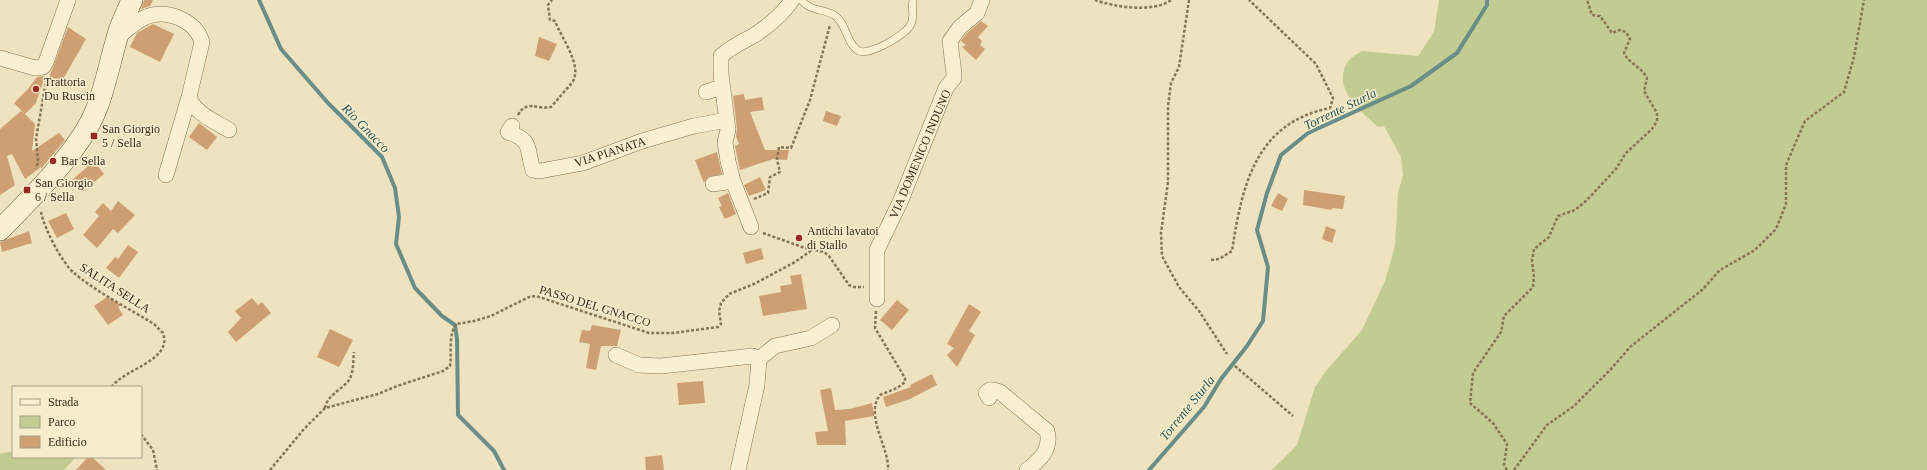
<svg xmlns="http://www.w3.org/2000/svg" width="1927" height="470" font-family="Georgia,serif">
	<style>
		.green { fill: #c1cc92 }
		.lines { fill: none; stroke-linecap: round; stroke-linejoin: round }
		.stream { stroke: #698d87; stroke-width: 4 }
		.building { fill: #cd9f72 }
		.lane-casing { stroke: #877356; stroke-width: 8 }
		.street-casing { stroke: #877356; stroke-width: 16 }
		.secondary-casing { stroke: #68543a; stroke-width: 22 }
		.path { stroke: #877356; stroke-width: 2.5; stroke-dasharray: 3 2; stroke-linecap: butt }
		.lane { stroke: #f9f0d1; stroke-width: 7 }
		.street { stroke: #f9f0d1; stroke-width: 15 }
		.secondary { stroke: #f9f0d1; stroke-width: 21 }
		.poi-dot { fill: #972c25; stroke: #f6edcd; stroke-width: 1.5 }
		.labels { text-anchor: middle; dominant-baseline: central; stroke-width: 3; stroke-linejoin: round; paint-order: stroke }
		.poi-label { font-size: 12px; fill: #362a1b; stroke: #f6edcd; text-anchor: start }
		.street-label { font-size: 12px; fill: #362a1b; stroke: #f6edcd }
		.water-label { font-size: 13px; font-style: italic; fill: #2a5656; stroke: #f6edcd }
	</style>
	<rect width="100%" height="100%" fill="#eee3be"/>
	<path class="green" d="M 1439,0 L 1927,0 L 1927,470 L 1272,470 L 1297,445 L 1315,387 L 1326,371 L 1362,330 L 1385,281 L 1395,246 L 1398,193 L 1403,175 L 1401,157 L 1384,126 L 1378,127 C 1361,111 1332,89 1347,63 C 1350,58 1357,54 1362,51 L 1418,56 L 1434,32 Z
		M 13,451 L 13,457 L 76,457 L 64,470 L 0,470 L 0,454 Z"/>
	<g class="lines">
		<path class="stream" d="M 259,0 L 281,49 L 328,103 L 382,157 L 395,188 L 399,217 L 396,244 L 415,288 L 442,316 L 455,325 L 457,339 L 458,415 L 494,451 L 504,470
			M 1149,470 L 1204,407 L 1221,379 L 1247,346 L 1263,321 L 1268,267 L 1257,230 L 1267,193 L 1281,155 L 1308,133 L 1411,86 L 1457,53 L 1487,5 L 1487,0"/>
	</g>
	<path class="building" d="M 144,0 L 153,0 L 150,6 L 141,9 Z
		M 981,21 L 988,26 L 978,37 L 982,41 L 980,45 L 985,49 L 976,60 L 962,47 L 966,45 L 961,41 L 967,33 Z
		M 153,24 L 174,34 L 160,62 L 130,47 L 137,33 Z
		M 68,27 L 86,39 L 58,88 L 47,83 Z
		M 539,37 L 557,44 L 549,61 L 535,56 Z
		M 45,76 L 36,103 L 25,114 L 35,124 L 32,151 L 59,133 L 65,140 L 41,169 L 41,167 L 25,179 L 12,154 L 7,156 L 15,185 L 0,195 L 0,129 L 21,111 L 25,114 L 14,103 L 28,89 L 37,77 Z
		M 744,94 L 745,100 L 762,97 L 764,110 L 750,112 L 765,150 L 789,150 L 787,160 L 773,159 L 740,170 L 735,146 L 739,144 L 736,136 L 737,129 L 733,96 Z
		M 826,111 L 841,116 L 837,126 L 823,121 Z
		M 199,123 L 217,137 L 207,150 L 189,137 Z
		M 717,152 L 722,174 L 708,177 L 704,183 L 695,160 Z
		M 94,161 L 104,174 L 82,192 L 72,180 Z
		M 760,177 L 766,190 L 749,196 L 744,185 Z
		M 1304,190 L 1345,196 L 1343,209 L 1332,208 L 1332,210 L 1303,205 Z
		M 728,193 L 736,214 L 725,219 L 719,207 L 722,206 L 718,198 Z
		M 1278,193 L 1288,199 L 1282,211 L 1271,206 Z
		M 118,201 L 135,215 L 118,233 L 113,229 L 97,248 L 83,235 L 99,216 L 95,212 L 103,203 L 111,211 Z
		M 66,213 L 74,229 L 57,238 L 48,221 Z
		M 1326,226 L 1336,230 L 1332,243 L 1322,239 Z
		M 29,231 L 32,243 L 2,252 L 0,242 Z
		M 128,245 L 138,252 L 119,278 L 106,268 L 115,257 L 118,259 Z
		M 761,248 L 764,259 L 746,264 L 743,253 Z
		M 801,274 L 807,309 L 763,316 L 759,296 L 781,292 L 780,286 L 792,284 L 790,276 Z
		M 107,297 L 121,305 L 118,307 L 123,315 L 108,325 L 94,306 Z
		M 252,298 L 258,305 L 262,302 L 271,313 L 236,342 L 228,332 L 241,318 L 235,311 Z
		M 897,300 L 909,310 L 892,330 L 880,320 Z
		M 969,304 L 981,312 L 969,331 L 975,335 L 957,367 L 947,355 L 954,348 L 947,344 Z
		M 592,325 L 621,330 L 617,346 L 601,346 L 596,370 L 586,368 L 590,344 L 579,342 L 582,330 L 590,331 Z
		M 330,329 L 353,340 L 339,367 L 317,357 Z
		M 932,374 L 937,385 L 910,399 L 886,407 L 883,397 L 911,387 L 910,385 Z
		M 703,381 L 705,403 L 679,405 L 677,383 Z
		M 831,388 L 835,410 L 850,409 L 872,403 L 874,416 L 845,421 L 846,445 L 817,445 L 815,432 L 828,431 L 820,390 Z
		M 662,455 L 664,470 L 646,470 L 645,457 Z
		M 88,457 L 92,457 L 106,470 L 76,470 Z"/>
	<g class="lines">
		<defs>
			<path id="lane" d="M 801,0 C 810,11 823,9 834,15 C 847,23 846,44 859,51 C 869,56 906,35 911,24 C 915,16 911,8 913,0"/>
			<path id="street" d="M 118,36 C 128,30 136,21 146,17 C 167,8 196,21 202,42 L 189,97 L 166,175
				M 0,58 L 35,68 L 43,67 L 46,62 L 68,0
				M 706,92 L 719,88 L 722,85
				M 189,97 C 194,113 216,122 229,130
				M 512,126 L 508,132 C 533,141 526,147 533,170 L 540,171 L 583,163 L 642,141 L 694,126 L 727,120
				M 713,184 L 733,181
				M 751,227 L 733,181 L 728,161 L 725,142 L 728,130 L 721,74 L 721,56 C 731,47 742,42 753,36 C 767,27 783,14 792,0
				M 877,299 L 877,250 L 901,200 L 946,88 L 954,78 L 954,74 L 950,41 L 960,27 L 977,13 L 982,0
				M 616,355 L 639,365 L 661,366 L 753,356 L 759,359
				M 989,398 L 986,393 C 990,388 995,390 1000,392 L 1047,431 C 1052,449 1040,460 1027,470
				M 738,470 L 757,385 L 759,359 L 775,346 L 811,338 L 832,325"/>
			<path id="secondary" d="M 0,230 C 31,198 80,151 96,110 C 107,83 111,55 120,28 C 124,18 128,9 132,0"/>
		</defs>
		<use href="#lane" class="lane-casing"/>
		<use href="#street" class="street-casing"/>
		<use href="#secondary" class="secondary-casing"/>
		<path class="path" d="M 1095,0 C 1114,7 1154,13 1171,0
			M 1189,0 L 1179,67 L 1171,83 L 1168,106 L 1168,182 L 1161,233 L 1162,256 L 1179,287 L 1199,311 L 1227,354
			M 518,115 C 527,99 536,110 551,107 C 558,99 564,92 570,85 C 586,69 561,38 555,21 L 550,20 L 548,5 L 552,0
			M 37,166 L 38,159 L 36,139 L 46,81
			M 754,199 L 768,193 L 770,177 L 780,172 L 777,160 L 779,147 L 791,148 L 810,100 L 830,25
			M 41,212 C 44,228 62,263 74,273 C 98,293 128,308 154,324 L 163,333 C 173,361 123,369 112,387
			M 763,233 L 805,248 L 824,252 L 829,256 L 849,285 L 854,287 L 864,287
			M 1211,260 L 1219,259 L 1232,251 C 1242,186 1255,123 1330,108 L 1333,98 L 1316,64 L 1249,0
			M 876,311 L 875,328 L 905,378 L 905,382 L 897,388 L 880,395 C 864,415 890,449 888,470
			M 1235,366 L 1293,416
			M 325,408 C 327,395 342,390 349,380 C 354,372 353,361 354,352
			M 141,434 L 153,450 L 157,470
			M 270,470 L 304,429 L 325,408 L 378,394 L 397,386 L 443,371 L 450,366 C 452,352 448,336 456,324 L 474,321 L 491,316 L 529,297 L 536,296 L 649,333 L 673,333 L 718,327 L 721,324 L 719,311 L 721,303 L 729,294 L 754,284 L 795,262 L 812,250
			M 1507,470 L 1504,465 L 1507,444 L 1493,423 L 1470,403 L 1473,373 L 1501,332 L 1504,316 L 1533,287 L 1534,277 L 1532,261 L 1534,249 L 1549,237 L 1558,216 L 1575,210 L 1587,200 L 1616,169 L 1626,153 L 1652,129 L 1657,121 L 1657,113 L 1644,91 L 1647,78 C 1642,67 1629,64 1624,53 L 1630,39 L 1626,32 L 1620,30 L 1612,33 L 1600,16 L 1592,15 L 1587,0
			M 1514,470 L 1547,425 L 1574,406 L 1612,368 L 1630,347 L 1702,290 L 1720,270 L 1755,250 L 1776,229 L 1786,204 L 1786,165 L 1805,121 L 1844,92 L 1854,57 L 1864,0"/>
		<use href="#lane" class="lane"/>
		<use href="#street" class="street"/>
		<use href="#secondary" class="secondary"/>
	</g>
	<g class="poi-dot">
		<circle cx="36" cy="89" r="4"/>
		<rect x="90" y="132" width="8" height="8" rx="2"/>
		<circle cx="53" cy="161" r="4"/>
		<rect x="23" y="186" width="8" height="8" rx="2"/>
		<circle cx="799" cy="238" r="4"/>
	</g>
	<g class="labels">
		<g class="poi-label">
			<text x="44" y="82">Trattoria<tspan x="44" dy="14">Du Ruscin</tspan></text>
			<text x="102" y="129">San Giorgio<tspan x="102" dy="14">5 / Sella</tspan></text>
			<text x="61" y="161">Bar Sella</text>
			<text x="35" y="183">San Giorgio<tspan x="35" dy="14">6 / Sella</tspan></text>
			<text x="807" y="231">Antichi lavatoi<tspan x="807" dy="14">di Stallo</tspan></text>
		</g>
		<g class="street-label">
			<text transform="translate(610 152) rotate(-18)">VIA PIANATA</text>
			<text transform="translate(920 154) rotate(-67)">VIA DOMENICO INDUNO</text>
			<text transform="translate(115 288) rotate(33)">SALITA SELLA</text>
			<text transform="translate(595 306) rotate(17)">PASSO DEL GNACCO</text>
		</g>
		<g class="water-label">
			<text transform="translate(1340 109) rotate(-26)">Torrente Sturla</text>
			<text transform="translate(366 128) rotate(46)">Rio Gnacco</text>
			<text transform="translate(1187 408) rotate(-51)">Torrente Sturla</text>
		</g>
	</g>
	<rect x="12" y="386" width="130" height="72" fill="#f6edcd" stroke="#a99f86"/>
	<rect x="20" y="399" width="20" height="6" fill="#f9f0d1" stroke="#a99f86"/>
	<text x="48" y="406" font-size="12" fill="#362a1b">Strada</text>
	<rect x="20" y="416" width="20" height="12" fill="#c1cc92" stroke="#a99f86"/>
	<text x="48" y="426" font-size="12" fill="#362a1b">Parco</text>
	<rect x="20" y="436" width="20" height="12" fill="#cd9f72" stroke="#a99f86"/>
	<text x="48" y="446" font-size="12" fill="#362a1b">Edificio</text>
</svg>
